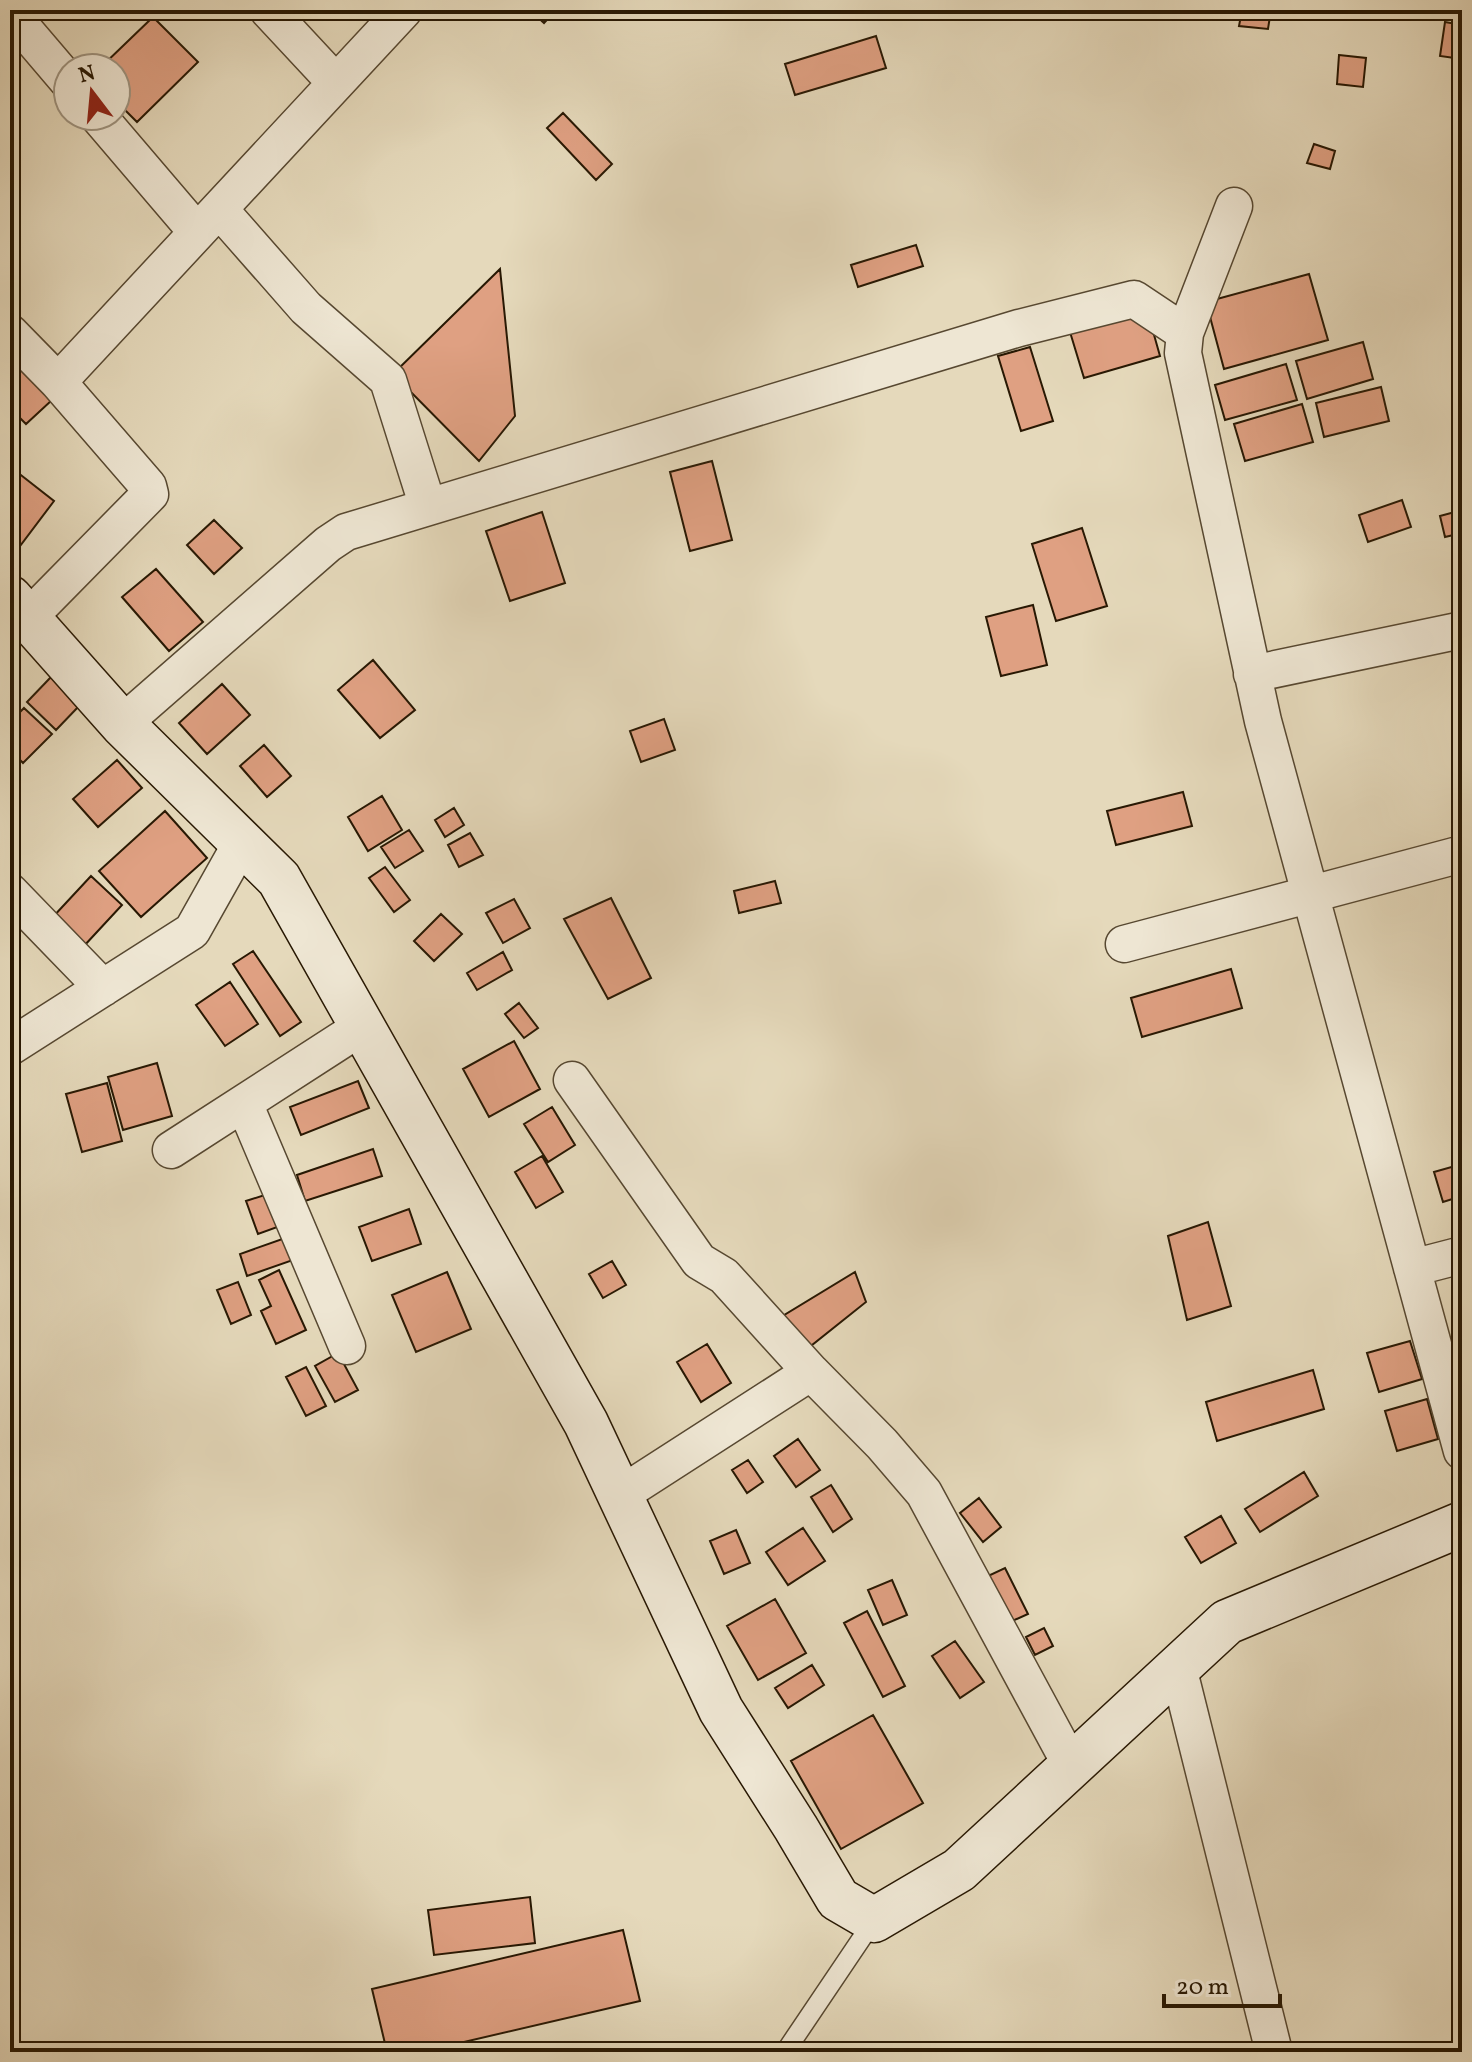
<svg xmlns="http://www.w3.org/2000/svg" width="1472" height="2062" font-family="Vollkorn,serif">
	<style>
		.building { fill: #dfa082; stroke: #281803; stroke-width: 2 }
		.lines { fill: none; stroke-linecap: round; stroke-linejoin: round }
		.lane-casing { stroke: #574831; stroke-width: 21 }
		.street-casing { stroke: #574831; stroke-width: 39 }
		.secondary-casing { stroke: #281803; stroke-width: 47 }
		.lane { stroke: #eee6d3; stroke-width: 18 }
		.street { stroke: #eee6d3; stroke-width: 36 }
		.secondary { stroke: #eee6d3; stroke-width: 44 }
	</style>
	<rect width="100%" height="100%" fill="#e5d9bb"/>
	<filter id="stains"><feTurbulence type="fractalNoise" baseFrequency=".0025" numOctaves="4"/><feColorMatrix values="0 0 0 0 .2 0 0 0 0 .09 0 0 0 0 .02 0 0 0 .5 -.17"/></filter>
	<radialGradient id="worn" r=".72"><stop offset=".6" stop-color="#630" stop-opacity="0"/><stop offset="1" stop-color="#630" stop-opacity=".3"/></radialGradient>
	<path class="building" d="M 530,10 L 556,10 L 544,23 Z
		M 1242,10 L 1271,10 L 1268,29 L 1239,26 Z
		M 153,17 L 198,62 L 137,122 L 116,101 L 116,68 L 100,68 Z
		M 1445,22 L 1462,25 L 1462,59 L 1440,56 Z
		M 876,36 L 886,68 L 795,95 L 785,64 Z
		M 1339,55 L 1366,58 L 1363,87 L 1337,84 Z
		M 563,113 L 612,164 L 596,180 L 547,128 Z
		M 1314,144 L 1335,151 L 1330,169 L 1307,163 Z
		M 916,245 L 923,266 L 858,287 L 851,265 Z
		M 500,269 L 515,416 L 479,461 L 393,374 Z
		M 1309,274 L 1328,340 L 1224,369 L 1206,302 Z
		M 1147,310 L 1160,356 L 1084,378 L 1070,332 Z
		M 1363,342 L 1373,379 L 1307,399 L 1296,361 Z
		M 1030,347 L 1053,421 L 1021,431 L 998,356 Z
		M 1286,364 L 1297,400 L 1225,420 L 1215,385 Z
		M 22,369 L 52,400 L 26,424 L 10,408 L 10,380 Z
		M 1381,387 L 1389,421 L 1324,437 L 1316,403 Z
		M 1302,404 L 1313,442 L 1245,461 L 1234,424 Z
		M 712,461 L 732,540 L 690,551 L 670,472 Z
		M 17,472 L 54,501 L 17,550 L 10,544 L 10,481 Z
		M 1402,500 L 1411,527 L 1368,542 L 1359,515 Z
		M 1462,510 L 1462,533 L 1445,537 L 1440,516 Z
		M 542,512 L 565,583 L 510,601 L 486,531 Z
		M 214,520 L 242,548 L 214,574 L 187,545 Z
		M 1082,528 L 1107,606 L 1056,621 L 1032,544 Z
		M 156,569 L 203,622 L 169,651 L 122,597 Z
		M 1033,605 L 1047,665 L 1001,676 L 986,617 Z
		M 373,660 L 415,710 L 380,738 L 338,690 Z
		M 51,677 L 80,705 L 56,730 L 27,702 Z
		M 222,684 L 250,715 L 207,754 L 179,723 Z
		M 24,708 L 52,734 L 23,763 L 10,750 L 10,722 Z
		M 664,719 L 675,750 L 641,762 L 630,731 Z
		M 264,745 L 291,776 L 267,797 L 240,766 Z
		M 117,760 L 142,788 L 98,827 L 73,799 Z
		M 1183,792 L 1192,826 L 1116,845 L 1107,811 Z
		M 382,796 L 402,830 L 368,851 L 348,817 Z
		M 454,808 L 464,825 L 445,837 L 435,820 Z
		M 165,811 L 207,858 L 141,917 L 99,871 Z
		M 409,830 L 423,851 L 395,868 L 381,847 Z
		M 470,833 L 483,855 L 459,867 L 448,845 Z
		M 385,867 L 410,900 L 394,912 L 369,878 Z
		M 91,876 L 122,905 L 83,947 L 51,919 Z
		M 775,881 L 781,903 L 739,913 L 734,891 Z
		M 611,898 L 651,978 L 608,999 L 564,919 Z
		M 514,899 L 530,928 L 503,943 L 486,913 Z
		M 441,914 L 462,934 L 434,961 L 414,941 Z
		M 253,951 L 301,1022 L 280,1036 L 233,964 Z
		M 503,952 L 512,970 L 477,990 L 467,973 Z
		M 1231,969 L 1242,1008 L 1142,1037 L 1131,998 Z
		M 230,982 L 258,1024 L 225,1046 L 196,1005 Z
		M 519,1003 L 538,1028 L 524,1038 L 505,1014 Z
		M 514,1041 L 540,1089 L 489,1117 L 463,1069 Z
		M 157,1063 L 172,1116 L 123,1130 L 108,1077 Z
		M 358,1081 L 369,1108 L 301,1135 L 290,1107 Z
		M 107,1083 L 122,1141 L 82,1152 L 66,1094 Z
		M 552,1107 L 575,1145 L 548,1162 L 524,1124 Z
		M 373,1149 L 382,1176 L 305,1201 L 297,1175 Z
		M 542,1156 L 563,1192 L 536,1208 L 515,1172 Z
		M 1462,1164 L 1462,1196 L 1443,1202 L 1434,1172 Z
		M 271,1193 L 283,1225 L 258,1234 L 246,1201 Z
		M 409,1209 L 421,1244 L 372,1261 L 359,1227 Z
		M 1208,1222 L 1231,1306 L 1187,1320 L 1168,1236 Z
		M 288,1237 L 296,1259 L 247,1276 L 240,1254 Z
		M 612,1261 L 626,1285 L 603,1298 L 589,1274 Z
		M 279,1270 L 306,1330 L 276,1344 L 261,1311 L 271,1306 L 259,1280 Z
		M 447,1272 L 471,1329 L 416,1352 L 392,1295 Z
		M 855,1272 L 866,1302 L 807,1349 L 781,1317 Z
		M 238,1282 L 251,1315 L 231,1324 L 217,1290 Z
		M 1410,1341 L 1422,1379 L 1379,1392 L 1367,1353 Z
		M 707,1344 L 731,1383 L 701,1402 L 677,1362 Z
		M 338,1353 L 358,1390 L 335,1402 L 315,1366 Z
		M 306,1367 L 326,1406 L 306,1416 L 286,1377 Z
		M 1313,1370 L 1324,1409 L 1217,1441 L 1206,1402 Z
		M 1427,1399 L 1438,1439 L 1397,1451 L 1385,1411 Z
		M 798,1439 L 820,1470 L 796,1487 L 774,1456 Z
		M 748,1460 L 763,1482 L 747,1493 L 732,1470 Z
		M 1304,1472 L 1318,1496 L 1260,1532 L 1245,1509 Z
		M 831,1485 L 852,1519 L 833,1532 L 811,1497 Z
		M 979,1498 L 1001,1527 L 983,1542 L 960,1513 Z
		M 1221,1516 L 1236,1543 L 1201,1563 L 1185,1537 Z
		M 803,1528 L 825,1561 L 788,1585 L 766,1552 Z
		M 736,1530 L 750,1563 L 724,1574 L 710,1541 Z
		M 1005,1568 L 1028,1614 L 1010,1622 L 988,1576 Z
		M 892,1580 L 907,1615 L 883,1625 L 868,1590 Z
		M 775,1599 L 806,1653 L 758,1680 L 727,1626 Z
		M 867,1611 L 905,1686 L 883,1697 L 844,1623 Z
		M 1044,1628 L 1053,1646 L 1035,1655 L 1026,1637 Z
		M 955,1641 L 984,1682 L 960,1698 L 932,1656 Z
		M 812,1665 L 824,1685 L 788,1708 L 775,1688 Z
		M 873,1715 L 923,1803 L 841,1849 L 791,1761 Z
		M 530,1897 L 535,1943 L 434,1955 L 428,1910 Z
		M 623,1930 L 640,2001 L 421,2052 L 387,2052 L 372,1989 Z"/>
	<g class="lines">
		<defs>
			<path id="lane" d="M 785,2052 L 874,1920"/>
			<path id="street" d="M 268,10 L 336,83
				M 10,13 L 68,81
				M 98,116 L 197,232
				M 1234,206 L 1185,333 L 1183,353 L 1263,721 L 1462,1451
				M 219,209 L 306,308 L 388,380 L 428,507
				M 10,333 L 58,382 L 148,486 L 150,494 L 29,617
				M 58,382 L 404,10
				M 1252,674 L 1462,630
				M 122,724 L 328,544 L 346,532 L 1019,328 L 1134,299 L 1185,333
				M 10,892 L 103,988
				M 1124,944 L 1462,854
				M 10,1047 L 192,931 L 242,842
				M 572,1080 L 699,1261 L 724,1276 L 811,1372 L 882,1444 L 924,1493 L 1071,1765
				M 244,1103 L 347,1346
				M 171,1150 L 363,1026
				M 1412,1268 L 1462,1255
				M 620,1495 L 811,1372
				M 1178,1667 L 1274,2052"/>
			<path id="secondary" d="M 10,598 L 122,724 L 279,879 L 586,1423 L 721,1710 L 796,1828 L 838,1899 L 874,1920 L 959,1870 L 1227,1622 L 1462,1524"/>
		</defs>
		<use href="#lane" class="lane-casing"/>
		<use href="#street" class="street-casing"/>
		<use href="#secondary" class="secondary-casing"/>
		<use href="#lane" class="lane"/>
		<use href="#street" class="street"/>
		<use href="#secondary" class="secondary"/>
	</g>
	<rect width="1472" height="2062" fill="none" stroke="#e5d9bb" stroke-width="40"/>
	<rect x="12" y="12" width="1448" height="2038" fill="none" stroke="#281803" stroke-width="4"/>
	<rect x="20" y="20" width="1432" height="2022" fill="none" stroke="#281803" stroke-width="2"/>
	<g transform="translate(92 92) rotate(344)"><circle r="38" fill="#eee6d3" stroke="#9f9480" stroke-width="2"/>
	<path d="M0-6L14 30L0 20L-14 30Z" fill="#8f2418"/>
	<text y="-12" font-size="22" font-weight="bold" text-anchor="middle" fill="#281803">N</text>
	</g>
	<path d="M1164 1994v12h116v-12" fill="none" stroke="#281803" stroke-width="4"/>
	<text x="1176" y="1994" font-size="24" fill="#281803" stroke="#eee6d3" stroke-width="6" paint-order="stroke">20 m</text>
	<rect width="100%" height="100%" filter="url(#stains)"/>
	<rect width="100%" height="100%" fill="url(#worn)"/>
</svg>
